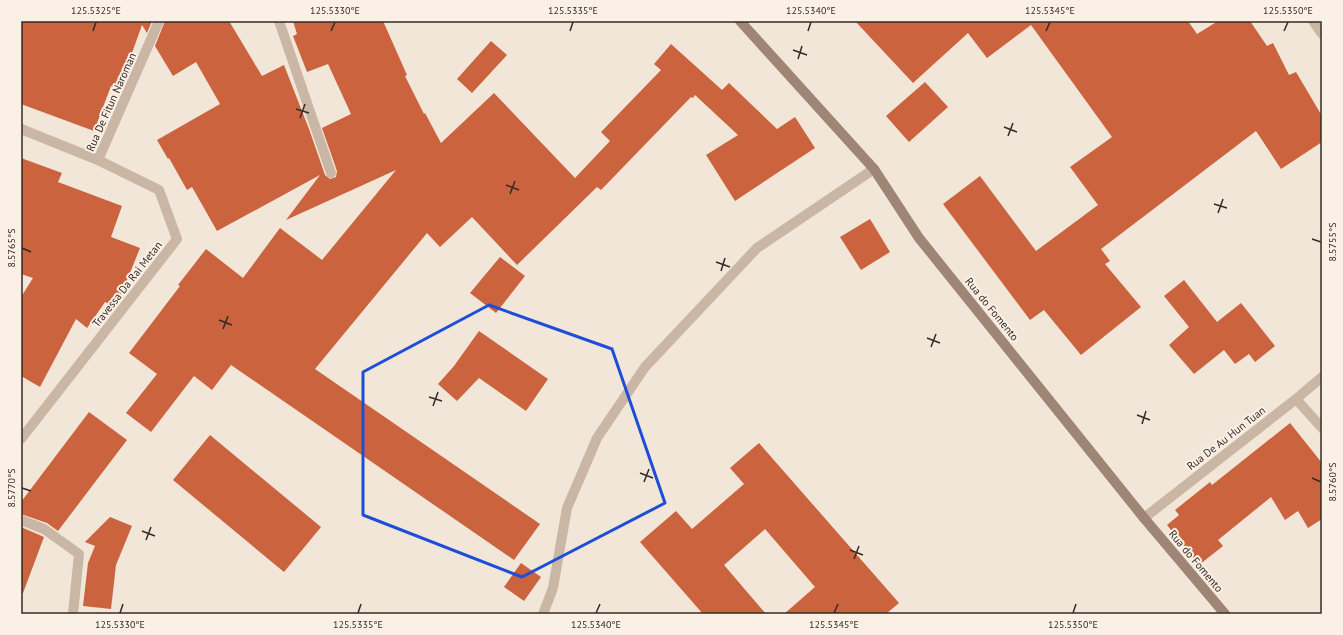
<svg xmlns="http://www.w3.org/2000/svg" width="1343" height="635" font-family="'PT Sans',sans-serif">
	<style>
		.building { fill: #ca633e }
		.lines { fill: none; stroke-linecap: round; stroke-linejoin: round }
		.lane { stroke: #cab6a4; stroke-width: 10 }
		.street { stroke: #cab6a4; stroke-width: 10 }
		.secondary { stroke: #9e8575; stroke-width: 10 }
		.marked { fill: none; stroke: #1d4ed8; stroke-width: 3; stroke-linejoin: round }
		.ticks { fill: none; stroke: #352b26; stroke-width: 1.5 }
		.labels { text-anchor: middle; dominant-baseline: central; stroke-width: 4; stroke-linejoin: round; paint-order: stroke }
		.street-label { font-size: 11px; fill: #352b26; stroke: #faf0e5 }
		.neatline { fill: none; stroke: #352b26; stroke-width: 1.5 }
		.ticks-label { font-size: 10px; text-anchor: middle; fill: #352b26 }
	</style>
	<rect width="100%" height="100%" fill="#f2e6d8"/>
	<path class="building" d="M 21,21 L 152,21 L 147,33 L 142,25 L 119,89 L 111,86 L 94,131 L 21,104 Z
		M 165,21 L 229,21 L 262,76 L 284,65 L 309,129 L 325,175 L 330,179 L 336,177 L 337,171 L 322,128 L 351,114 L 328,64 L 307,72 L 293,36 L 297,34 L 293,21 L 383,21 L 407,75 L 405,76 L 424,114 L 425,113 L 441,143 L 494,93 L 575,178 L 610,141 L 601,132 L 661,70 L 654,64 L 671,44 L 722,90 L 729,83 L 777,129 L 795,117 L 815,148 L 735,201 L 706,155 L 738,135 L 695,95 L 693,98 L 691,97 L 601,190 L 597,187 L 517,265 L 472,217 L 440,247 L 427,233 L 315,369 L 540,524 L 514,560 L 231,365 L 212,390 L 194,376 L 151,432 L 126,413 L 157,374 L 129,353 L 180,286 L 178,285 L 206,249 L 243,278 L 280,228 L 322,260 L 396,170 L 286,220 L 320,175 L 217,231 L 192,187 L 187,190 L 169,158 L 168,159 L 157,140 L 220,104 L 196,62 L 173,76 L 155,46 Z
		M 855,21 L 1188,21 L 1197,34 L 1218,21 L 1250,21 L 1267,46 L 1273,43 L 1289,75 L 1296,72 L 1322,116 L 1322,142 L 1281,169 L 1256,131 L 1101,249 L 1110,261 L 1105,264 L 1141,307 L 1081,355 L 1044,310 L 1030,320 L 943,204 L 980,176 L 1036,251 L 1098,205 L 1070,167 L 1112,137 L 1031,25 L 987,58 L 968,33 L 913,83 Z
		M 491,41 L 507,55 L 472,93 L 457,79 Z
		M 925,82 L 948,107 L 909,142 L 886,116 Z
		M 21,158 L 62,173 L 58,182 L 122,206 L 111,237 L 140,248 L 117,305 L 116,307 L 105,302 L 87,328 L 76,319 L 40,387 L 21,376 L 21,297 L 33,278 L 21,274 Z
		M 870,219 L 890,252 L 861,270 L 840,237 Z
		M 500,257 L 525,276 L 496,313 L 470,293 Z
		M 1184,280 L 1217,322 L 1241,303 L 1275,346 L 1255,362 L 1249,354 L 1235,364 L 1224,350 L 1194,374 L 1169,345 L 1189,327 L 1164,296 Z
		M 479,331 L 548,379 L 526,411 L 479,378 L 457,401 L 438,384 L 454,366 Z
		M 89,412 L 127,440 L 58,531 L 47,523 L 21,514 L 21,502 Z
		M 1290,423 L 1322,463 L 1322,519 L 1308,528 L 1298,511 L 1285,520 L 1271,497 L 1218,540 L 1223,546 L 1199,565 L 1167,525 L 1179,515 L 1175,510 L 1210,482 L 1212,485 Z
		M 210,435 L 321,527 L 284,572 L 173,480 Z
		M 759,443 L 899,603 L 886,614 L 784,614 L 815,587 L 765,529 L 724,565 L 766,614 L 703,614 L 640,542 L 676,511 L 692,529 L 744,484 L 730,468 Z
		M 110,517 L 132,526 L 116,565 L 111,609 L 83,606 L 88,563 L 95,546 L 85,542 Z
		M 21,527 L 44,537 L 23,593 L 21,593 Z
		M 521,563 L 541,577 L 524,601 L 504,587 Z"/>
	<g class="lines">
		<path class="lane" d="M 279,21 L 331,173
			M 21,520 L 44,529 L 79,554 L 73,614"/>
		<path class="street" d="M 1313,21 L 1322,34
			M 21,129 L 98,160 L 159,21
			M 1296,399 L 1322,428
			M 21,439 L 177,239 L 159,190 L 98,160
			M 1144,518 L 1296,399 L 1322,377
			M 543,614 L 553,588 L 567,508 L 597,438 L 645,367 L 757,248 L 874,169"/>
		<path class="secondary" d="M 740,21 L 874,169 L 919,238 L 1144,518 L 1225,614"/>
	</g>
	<path class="marked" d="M 489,305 L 612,349 L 665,503 L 522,577 L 363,515 L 363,372 Z"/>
	<path class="ticks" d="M 93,31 L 96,22M 331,31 L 335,22M 570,31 L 573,22M 808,31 L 811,22M 1046,31 L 1050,22M 1284,31 L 1288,22M 793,50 L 807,55M 798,59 L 802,46M 296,109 L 309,113M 300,118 L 305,104M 1004,127 L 1017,132M 1008,136 L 1013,123M 506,185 L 519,190M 510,194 L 515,181M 1214,204 L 1227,208M 1218,213 L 1223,199M 1312,239 L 1321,242M 22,248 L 31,252M 716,262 L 730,267M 721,271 L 725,258M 219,320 L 232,325M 223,329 L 228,316M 927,338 L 940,343M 931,347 L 936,334M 429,397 L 442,401M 433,406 L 438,392M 1137,415 L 1150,420M 1142,424 L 1146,411M 640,473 L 653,478M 1312,478 L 1321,482M 644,482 L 649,469M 22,488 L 31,491M 142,531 L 155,536M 146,540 L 151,527M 850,550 L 863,555M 854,559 L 859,546M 120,613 L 123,604M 358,613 L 361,604M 596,613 L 600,604M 834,613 L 838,604M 1073,613 L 1076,604"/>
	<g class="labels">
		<g class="street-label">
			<text transform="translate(111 102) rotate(-66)">Rua De Fitun Naroman</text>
			<text transform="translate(127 284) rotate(-52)">Travessa Da Rai Metan</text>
			<text transform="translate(992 309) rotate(51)">Rua do Fomento</text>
			<text transform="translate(1226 438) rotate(-38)">Rua De Au Hun Tuan</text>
			<text transform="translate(1196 561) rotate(50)">Rua do Fomento</text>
		</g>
	</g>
	<rect width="1343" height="635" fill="none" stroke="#faf0e5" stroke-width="44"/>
	<rect x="22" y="22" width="1299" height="591" class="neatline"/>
	<g class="ticks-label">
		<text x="96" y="14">125.5325°E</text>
		<text x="335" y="14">125.5330°E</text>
		<text x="573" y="14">125.5335°E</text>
		<text x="811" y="14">125.5340°E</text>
		<text x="1050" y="14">125.5345°E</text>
		<text x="1288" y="14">125.5350°E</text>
		<text transform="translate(1332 242) rotate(-90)" y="4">8.5755°S</text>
		<text transform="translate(11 248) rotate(-90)" y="4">8.5765°S</text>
		<text transform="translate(1332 482) rotate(-90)" y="4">8.5760°S</text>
		<text transform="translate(11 488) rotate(-90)" y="4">8.5770°S</text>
		<text x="120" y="628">125.5330°E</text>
		<text x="358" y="628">125.5335°E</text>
		<text x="596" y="628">125.5340°E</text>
		<text x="834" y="628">125.5345°E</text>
		<text x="1073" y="628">125.5350°E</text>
	</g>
</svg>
